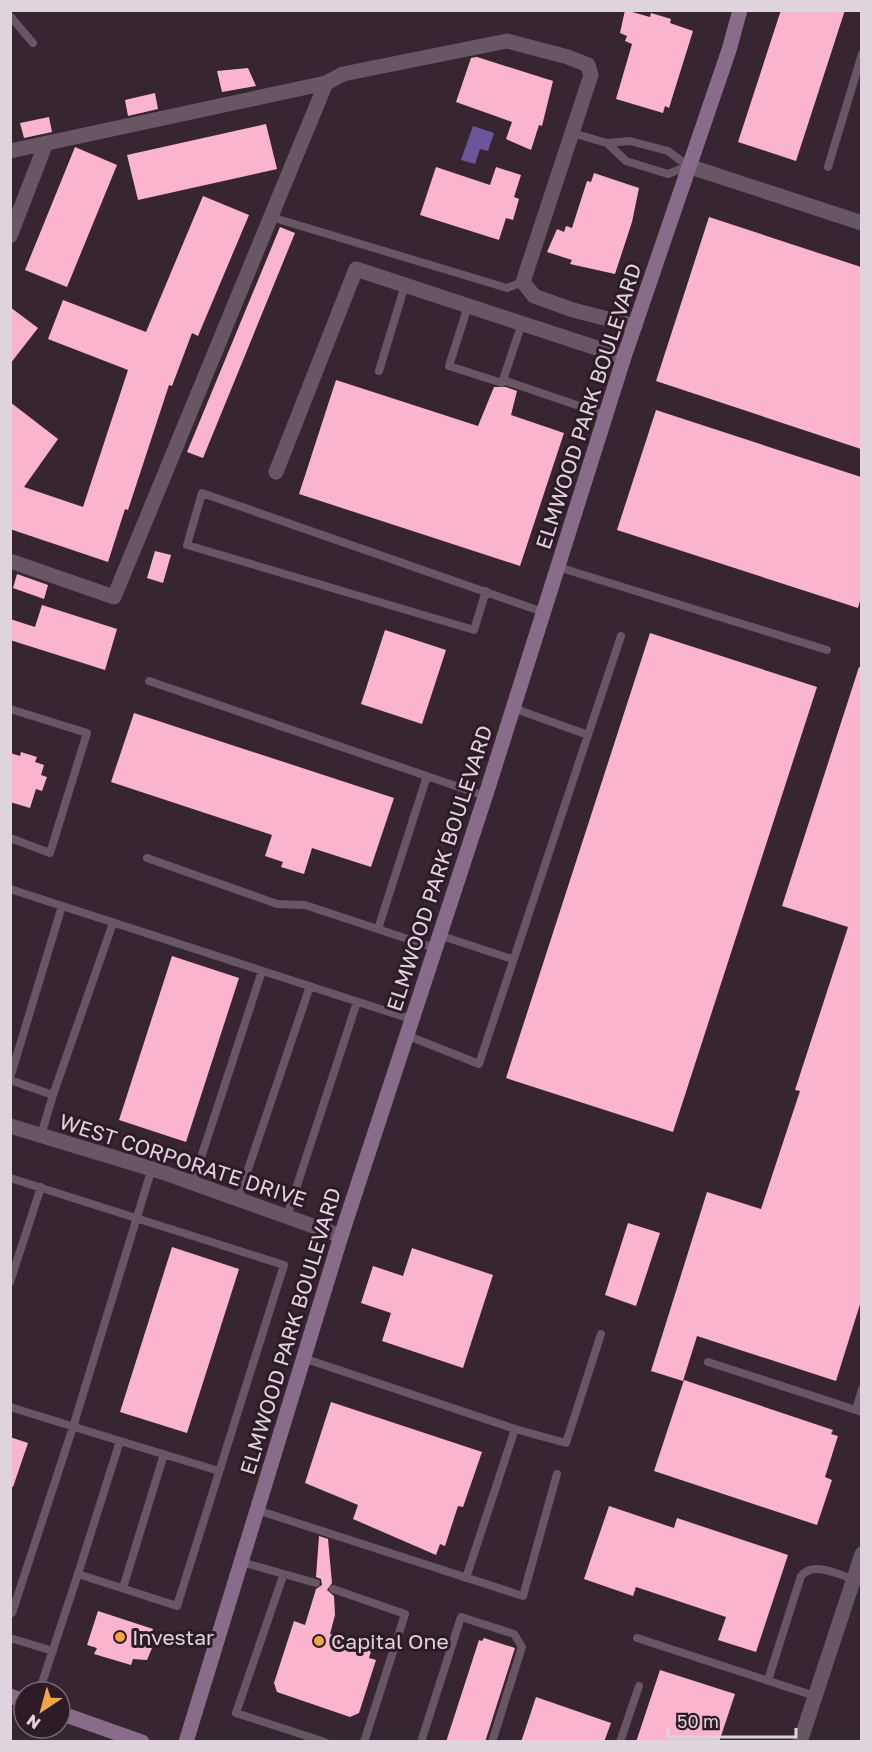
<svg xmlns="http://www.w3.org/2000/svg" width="872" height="1752" font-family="'Golos Text',sans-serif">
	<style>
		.water { fill: #6e559b }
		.building { fill: #fbb4ce }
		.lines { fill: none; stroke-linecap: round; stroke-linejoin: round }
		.lane { stroke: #695664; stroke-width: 8 }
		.street { stroke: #695664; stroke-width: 15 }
		.secondary { stroke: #896c8a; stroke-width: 15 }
		.poi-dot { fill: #f2a541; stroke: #2d1c28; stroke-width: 2 }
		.labels { text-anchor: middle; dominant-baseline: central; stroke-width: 6; stroke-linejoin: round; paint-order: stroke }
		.street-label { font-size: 21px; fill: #e0d4dc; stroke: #2d1c28 }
		.poi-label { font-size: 21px; fill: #e0d4dc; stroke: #2d1c28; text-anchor: start }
	</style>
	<rect width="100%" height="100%" fill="#372632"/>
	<path class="water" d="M 473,126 L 494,133 L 488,151 L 480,149 L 475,164 L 461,160 Z"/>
	<path class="building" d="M 625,10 L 650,17 L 651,13 L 671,19 L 670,23 L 693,31 L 669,108 L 665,106 L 663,113 L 616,99 L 632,44 L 625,41 L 627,36 L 620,33 Z
		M 781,10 L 845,10 L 796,161 L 738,142 Z
		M 477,57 L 553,81 L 542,126 L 539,125 L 531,150 L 506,139 L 512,122 L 456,102 L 471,58 Z
		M 248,68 L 256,86 L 222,92 L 217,71 Z
		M 155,93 L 158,109 L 128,116 L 125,100 Z
		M 49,117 L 52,132 L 24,138 L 20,123 Z
		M 266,124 L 277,169 L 138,200 L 127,155 Z
		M 75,147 L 117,165 L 67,287 L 25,270 Z
		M 436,167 L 490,185 L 496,167 L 521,175 L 514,197 L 519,199 L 513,220 L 506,218 L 499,240 L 420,215 Z
		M 594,173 L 639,188 L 632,222 L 615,274 L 570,264 L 572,260 L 547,252 L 557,229 L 564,232 L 566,226 L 572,228 L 587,181 L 591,182 Z
		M 203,196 L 249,215 L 198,336 L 192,333 L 172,386 L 169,385 L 128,510 L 125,509 L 108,562 L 10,529 L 10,402 L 58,439 L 24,487 L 83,507 L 128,370 L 48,339 L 63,300 L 146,332 Z
		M 709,217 L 861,267 L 861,449 L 656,381 Z
		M 280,227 L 295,233 L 203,458 L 187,452 Z
		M 10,307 L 38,328 L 10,364 Z
		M 336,380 L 478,426 L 494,387 L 506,387 L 517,391 L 511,415 L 564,433 L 520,566 L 299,494 Z
		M 656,410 L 861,477 L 861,597 L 858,608 L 617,530 Z
		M 155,551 L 171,555 L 163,583 L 147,578 Z
		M 17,574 L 48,585 L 44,599 L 13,588 Z
		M 42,605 L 117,629 L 105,670 L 10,640 L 10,619 L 35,627 Z
		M 385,630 L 446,650 L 422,724 L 361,704 Z
		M 650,633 L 817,687 L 673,1132 L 506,1078 Z
		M 859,667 L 861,668 L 861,1301 L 836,1381 L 697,1336 L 683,1381 L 651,1371 L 707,1192 L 761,1209 L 800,1091 L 795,1090 L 848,927 L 782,906 Z
		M 134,713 L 394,798 L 371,867 L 312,848 L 304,874 L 281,867 L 283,862 L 265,856 L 272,835 L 111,782 Z
		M 21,752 L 37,757 L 35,762 L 44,765 L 41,775 L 47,777 L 42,791 L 36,789 L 30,808 L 10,802 L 10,753 L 20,756 Z
		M 172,956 L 239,978 L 186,1142 L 119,1120 Z
		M 628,1223 L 660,1233 L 636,1306 L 605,1295 Z
		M 172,1247 L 239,1269 L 187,1433 L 120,1412 Z
		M 412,1248 L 493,1275 L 463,1368 L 382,1341 L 391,1313 L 361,1303 L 373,1266 L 403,1276 Z
		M 684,1380 L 833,1430 L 831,1434 L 838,1436 L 825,1477 L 832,1480 L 817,1525 L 654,1471 Z
		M 331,1402 L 482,1452 L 463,1507 L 458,1506 L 445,1546 L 440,1544 L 436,1555 L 353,1519 L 358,1505 L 305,1483 Z
		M 10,1437 L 28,1443 L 13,1487 L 10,1486 Z
		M 609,1506 L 674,1528 L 677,1518 L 788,1555 L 756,1652 L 718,1640 L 726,1617 L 636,1587 L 633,1596 L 584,1579 Z
		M 319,1536 L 328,1539 L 332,1583 L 327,1590 L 334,1596 L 335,1615 L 330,1634 L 372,1648 L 369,1658 L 376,1660 L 359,1713 L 350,1717 L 277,1692 L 274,1683 L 294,1621 L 305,1625 L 316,1589 L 322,1585 L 321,1579 L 316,1577 Z
		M 98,1611 L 153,1629 L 147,1646 L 152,1648 L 147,1660 L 133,1659 L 131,1665 L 94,1654 L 97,1648 L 87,1645 Z
		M 484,1638 L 515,1648 L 485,1742 L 446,1742 L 479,1640 L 482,1641 Z
		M 660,1670 L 735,1694 L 719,1742 L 636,1742 Z
		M 536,1697 L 611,1723 L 604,1742 L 521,1742 Z"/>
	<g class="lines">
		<path class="lane" d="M 10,16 L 33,43
			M 572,133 L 607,143 L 630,141 L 668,151 L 688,166 L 668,174 L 626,161 L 607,143
			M 828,167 L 862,54
			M 271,217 L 507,288 L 523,282
			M 468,306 L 449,366 L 502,383 L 522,323
			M 379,371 L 405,285
			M 503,380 L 606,415
			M 558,567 L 827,650
			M 486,591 L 474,630 L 187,545 L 202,493 L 543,612
			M 149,681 L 485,796
			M 10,709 L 87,733 L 50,853 L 10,838
			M 588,735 L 621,636
			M 147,858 L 277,904 L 305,905 L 435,948
			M 10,889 L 411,1019
			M 378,929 L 427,776
			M 439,935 L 512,959
			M 406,1035 L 479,1064 L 588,735 L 513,708
			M 10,1078 L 62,906
			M 10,1080 L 53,1095 L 41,1135
			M 53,1095 L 113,923
			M 10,1178 L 284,1265 L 177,1606 L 78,1574 L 39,1692
			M 193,1182 L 262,971
			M 238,1199 L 310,986
			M 287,1216 L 357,1002
			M 10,1282 L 41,1187
			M 303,1358 L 515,1429
			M 708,1362 L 856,1410
			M 862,1389 L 856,1410 L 862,1412
			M 10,1407 L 120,1441 L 78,1574
			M 120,1441 L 219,1471
			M 257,1510 L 523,1596 L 557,1474
			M 241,1562 L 316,1583
			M 283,1576 L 236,1713 L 325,1742
			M 466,1578 L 515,1429 L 566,1443 L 601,1334
			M 123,1588 L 164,1454
			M 333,1589 L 405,1614 L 364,1742
			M 12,1613 L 73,1427 L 152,1168
			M 10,1638 L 53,1651
			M 637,1638 L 815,1696
			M 768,1680 L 801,1576 C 814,1561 837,1574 853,1579
			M 421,1742 L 461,1617 L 514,1634 L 522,1647 L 492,1742
			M 620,1742 L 639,1686"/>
		<path class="street" d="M 326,83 L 343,74 L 507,41 L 568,57 L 588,65 L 591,75 L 523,282 L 534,296 L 573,310 L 635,326
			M 10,151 L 326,83 L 114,597 L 10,561
			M 688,166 L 862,223
			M 10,236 L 46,143
			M 276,472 L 356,269 L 624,357
			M 10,1126 L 162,1172 L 341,1236
			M 800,1742 L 862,1554"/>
		<path class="secondary" d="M 10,1696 L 24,1701
			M 60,1713 L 142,1742
			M 186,1742 L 341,1236 L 487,791 L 624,357 L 729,50 L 740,10"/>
	</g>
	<g class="poi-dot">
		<circle cx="120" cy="1637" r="6"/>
		<circle cx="319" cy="1641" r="6"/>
	</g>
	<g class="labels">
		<g class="street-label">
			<text transform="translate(588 406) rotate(-72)">ELMWOOD PARK BOULEVARD</text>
			<text transform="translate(439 868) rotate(-72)">ELMWOOD PARK BOULEVARD</text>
			<text transform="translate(183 1160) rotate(18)">WEST CORPORATE DRIVE</text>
			<text transform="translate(290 1331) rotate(-73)">ELMWOOD PARK BOULEVARD</text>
		</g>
		<g class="poi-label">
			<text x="132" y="1637">Investar</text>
			<text x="331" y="1641">Capital One</text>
		</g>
	</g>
	<rect width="872" height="1752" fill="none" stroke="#e0d4dc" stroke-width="24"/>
	<g transform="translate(42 1710) rotate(216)"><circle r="28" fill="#2d1c28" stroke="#756670" stroke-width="1.5"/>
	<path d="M0-4.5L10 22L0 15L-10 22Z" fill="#f2a541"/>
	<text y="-9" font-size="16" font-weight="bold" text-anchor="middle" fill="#e0d4dc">N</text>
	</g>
	<path d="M668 1728v9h128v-9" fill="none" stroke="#e0d4dc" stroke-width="3"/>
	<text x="677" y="1728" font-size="18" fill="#e0d4dc" stroke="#2d1c28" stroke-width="4.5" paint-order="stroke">50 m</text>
</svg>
